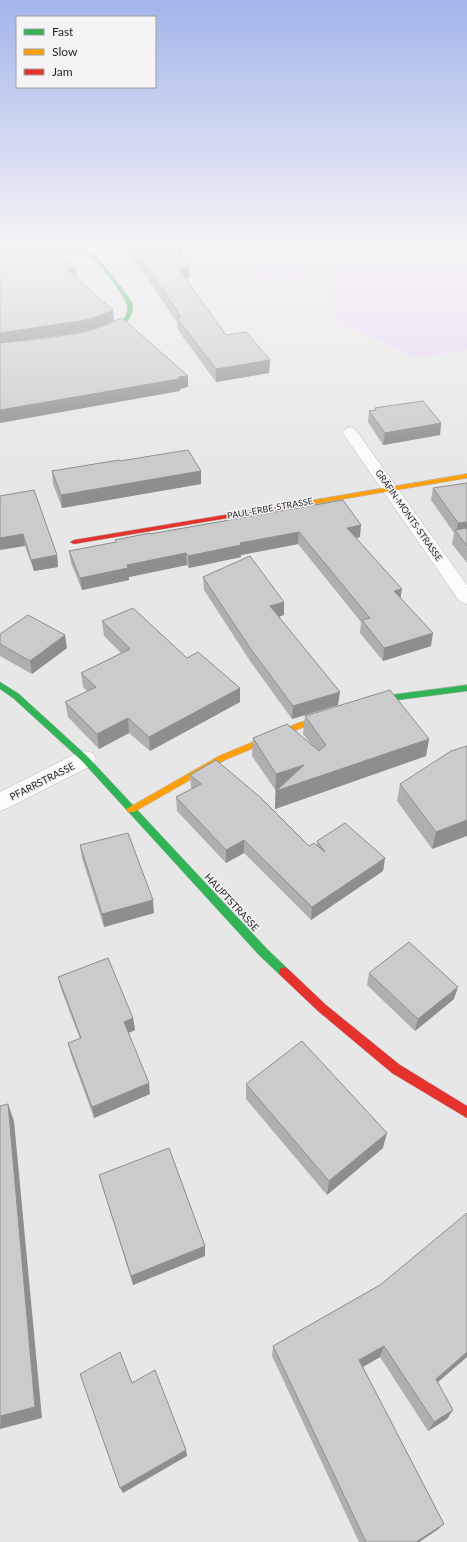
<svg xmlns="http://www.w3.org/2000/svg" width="467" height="1542" font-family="Lato,sans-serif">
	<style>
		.green { fill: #ead7f5 }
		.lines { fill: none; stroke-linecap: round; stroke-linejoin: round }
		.street-casing { stroke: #b4b3b4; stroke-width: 1 }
		.fast-casing { stroke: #b4b3b4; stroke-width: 1 }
		.slow-casing { stroke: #b4b3b4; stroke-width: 1 }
		.jam-casing { stroke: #b4b3b4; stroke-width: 1 }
		.street { fill: #fcfbfc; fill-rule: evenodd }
		.fast { fill: #30b455; fill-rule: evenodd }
		.slow { fill: #ff9f0a; fill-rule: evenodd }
		.jam { fill: #e5322d; fill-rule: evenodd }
		.wall { fill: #afafaf }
		.shaded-wall { fill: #8f8e8f }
		.building { fill: #cccbcc; stroke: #8f8e8f }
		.labels { text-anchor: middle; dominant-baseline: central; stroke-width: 3; stroke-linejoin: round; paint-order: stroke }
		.far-street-label { font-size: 9px; fill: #201f20; stroke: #f5f3f6 }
		.street-label { font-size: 10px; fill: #201f20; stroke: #f5f3f6 }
	</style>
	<rect width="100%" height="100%" fill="#e8e7e8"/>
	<path class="green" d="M 322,247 L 467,247 L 467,350 L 415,358 L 336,320 Z
		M 302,252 L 315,273 L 307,274 L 304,283 L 278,277 L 259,281 L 246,257 Z"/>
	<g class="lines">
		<defs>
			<path id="street" d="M 350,427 L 355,429 L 467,585 L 467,604 L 460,602 L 342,432 L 345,429 Z
				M 85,751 L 93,753 L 96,759 L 93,765 L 8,808 L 0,811 L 0,792 L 77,753 Z"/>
			<path id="fast" d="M 55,248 C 91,248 97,255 117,282 C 122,289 128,295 132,303 C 136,323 114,331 98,335 L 95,333 C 104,327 121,327 126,315 C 128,311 128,307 126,303 C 124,295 100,264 93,259 C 88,255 82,253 76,252 C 50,248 25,255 0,261 L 0,259 L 32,251 Z
				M 0,682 L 19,694 L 88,757 L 267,949 L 288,969 L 289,972 L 288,975 L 284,977 L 280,975 L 259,955 L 82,761 L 13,698 L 0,689 Z
				M 467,685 L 467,691 L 390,701 L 367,708 L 363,705 L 364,703 L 390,695 Z"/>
			<path id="slow" d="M 467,474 L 467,478 L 267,512 L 264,510 L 267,508 Z
				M 332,713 L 335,714 L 336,716 L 335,718 L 304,727 L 225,760 L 134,812 L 128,812 L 126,810 L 128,808 L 219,756 L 298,723 Z"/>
			<path id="jam" d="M 267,508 L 269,509 L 269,511 L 74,544 L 70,542 L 74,540 Z
				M 284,967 L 288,969 L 326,1005 L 400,1065 L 467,1106 L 467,1118 L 392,1073 L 318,1011 L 280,975 L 279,972 L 280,969 Z"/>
		</defs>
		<use href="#street" class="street-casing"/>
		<use href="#fast" class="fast-casing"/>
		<use href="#slow" class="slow-casing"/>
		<use href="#jam" class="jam-casing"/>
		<use href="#street" class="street"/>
		<use href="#fast" class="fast"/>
		<use href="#slow" class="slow"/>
		<use href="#jam" class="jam"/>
	</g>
	<path class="wall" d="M 124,247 L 182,247 L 182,259 L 189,266 L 189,278 L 186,279 L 226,335 L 270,360 L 269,373 L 216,382 L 178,330 L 177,323 L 150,282 Z
		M 375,408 L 441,423 L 440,435 L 383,445 L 368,422 L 369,411 L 375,410 Z
		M 120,461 L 201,471 L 201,484 L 62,508 L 53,484 L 52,471 Z
		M 467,483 L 467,563 L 452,544 L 454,533 L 431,500 L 433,488 Z
		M 0,496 L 57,555 L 58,567 L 34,571 L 25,546 Z
		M 343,500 L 360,537 L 356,538 L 401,598 L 431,646 L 383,661 L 360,633 L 361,622 L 298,544 L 241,555 L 241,557 L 189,568 L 187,565 L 129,577 L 129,580 L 82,590 L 71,563 L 69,551 L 115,542 L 115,540 L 150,534 Z
		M 203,577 L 284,602 L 284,615 L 279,617 L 338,705 L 292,719 L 250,661 L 204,590 Z
		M 102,621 L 187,658 L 240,688 L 240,702 L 150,751 L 129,733 L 99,749 L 68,717 L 65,702 L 87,691 L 83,687 L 81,673 L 121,653 L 104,636 Z
		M 0,634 L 67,648 L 32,674 L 0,656 Z
		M 305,716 L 429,739 L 426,756 L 275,809 L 276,791 L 252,756 L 253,738 L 311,744 L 303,734 Z
		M 467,746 L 432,849 L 397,801 L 400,784 Z
		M 190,775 L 309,846 L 317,845 L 317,841 L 385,858 L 383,871 L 311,920 L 244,853 L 226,863 L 177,811 L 176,797 L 192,789 L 191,788 Z
		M 80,845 L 154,913 L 104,927 L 82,858 Z
		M 369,973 L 454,999 L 415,1031 L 367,985 Z
		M 58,977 L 133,1018 L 135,1030 L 128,1033 L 150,1094 L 94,1118 L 71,1055 L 68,1043 L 80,1039 L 61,989 Z
		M 246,1084 L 383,1148 L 327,1195 L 246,1099 Z
		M 99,1175 L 205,1256 L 133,1285 L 102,1185 Z
		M 380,1285 L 453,1410 L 447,1419 L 428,1431 L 380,1357 L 363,1367 L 444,1524 L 437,1530 L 419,1542 L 359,1542 L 272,1356 L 273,1346 Z"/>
	<path class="shaded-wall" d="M 0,247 L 33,247 L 34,248 L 0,254 Z
		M 182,247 L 182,259 L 174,248 Z
		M 189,266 L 189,278 L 178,280 L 178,268 Z
		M 76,267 L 77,278 L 68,280 L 66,269 Z
		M 113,310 L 114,321 L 98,328 L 82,332 L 0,344 L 0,333 Z
		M 270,360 L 269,373 L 216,382 L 216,369 Z
		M 188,376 L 188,387 L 180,389 L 180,391 L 0,423 L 0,410 Z
		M 441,423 L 440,435 L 383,445 L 385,433 Z
		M 201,471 L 201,484 L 62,508 L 61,495 Z
		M 467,522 L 467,533 L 456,532 L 458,523 Z
		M 361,525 L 360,537 L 346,540 L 347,528 Z
		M 299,532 L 298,544 L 241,555 L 241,557 L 189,568 L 188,556 L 240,543 Z
		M 23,534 L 25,546 L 0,550 L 0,538 Z
		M 186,553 L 187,565 L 129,577 L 129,580 L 82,590 L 80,578 L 127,565 Z
		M 57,555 L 58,567 L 34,571 L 31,560 Z
		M 402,589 L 400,601 L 394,591 Z
		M 284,602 L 284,615 L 270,619 L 270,606 Z
		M 433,633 L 431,646 L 383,661 L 384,648 Z
		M 65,635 L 67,648 L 32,674 L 30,661 Z
		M 240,688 L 240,702 L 150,751 L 149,737 Z
		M 340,692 L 338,705 L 292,719 L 293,706 Z
		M 128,718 L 129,733 L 99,749 L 97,734 Z
		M 429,739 L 426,756 L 275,809 L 276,774 L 304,765 Z
		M 467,820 L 467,836 L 432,849 L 436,832 Z
		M 244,840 L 244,853 L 226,863 L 226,850 Z
		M 385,858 L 383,871 L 311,920 L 312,907 Z
		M 153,900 L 154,913 L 104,927 L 102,914 Z
		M 458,987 L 454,999 L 415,1031 L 418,1019 Z
		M 133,1018 L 135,1030 L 126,1034 L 124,1022 Z
		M 149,1083 L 150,1094 L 94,1118 L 92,1107 Z
		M 8,1104 L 14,1121 L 42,1418 L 0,1429 Z
		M 387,1133 L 383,1148 L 327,1195 L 329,1181 Z
		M 205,1246 L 205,1256 L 133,1285 L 131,1276 Z
		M 384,1346 L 380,1357 L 356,1371 L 359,1360 Z
		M 467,1352 L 467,1357 L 430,1389 L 436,1379 Z
		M 453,1410 L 447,1419 L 428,1431 L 434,1422 Z
		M 186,1450 L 187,1456 L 123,1493 L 120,1488 Z
		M 444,1524 L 437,1530 L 419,1542 L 416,1542 Z"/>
	<path class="building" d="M 38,247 L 50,247 L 55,249 L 76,267 L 66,269 L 113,310 L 97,317 L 80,321 L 0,333 L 0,254 Z
		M 132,247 L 182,247 L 174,248 L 189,266 L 178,268 L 226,335 L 246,332 L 270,360 L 216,369 L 177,318 L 181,317 L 150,271 Z
		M 122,318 L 188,376 L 178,377 L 179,379 L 0,410 L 0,343 L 46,338 L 84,332 L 101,327 Z
		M 423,401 L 441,423 L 385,433 L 369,411 L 376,410 L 375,408 Z
		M 188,450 L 201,471 L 61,495 L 52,471 L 119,460 L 120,461 Z
		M 467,483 L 467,522 L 458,523 L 433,488 Z
		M 34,490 L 57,555 L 31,560 L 23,534 L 0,538 L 0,496 Z
		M 343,500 L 361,525 L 347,528 L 402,589 L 394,591 L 433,633 L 384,648 L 362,620 L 370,618 L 299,532 L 240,543 L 241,545 L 188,556 L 186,553 L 127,565 L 128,568 L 80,578 L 69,551 L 116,542 L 115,540 L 150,533 L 150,534 Z
		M 467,528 L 467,546 L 455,530 Z
		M 250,556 L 284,602 L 270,606 L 340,692 L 293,706 L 250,648 L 203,577 Z
		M 133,608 L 187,658 L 198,652 L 240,688 L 149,737 L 128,718 L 97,734 L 65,702 L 96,687 L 81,673 L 130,649 L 102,621 Z
		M 28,615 L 65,635 L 30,661 L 0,644 L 0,634 Z
		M 390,690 L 429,739 L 276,791 L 304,765 L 276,774 L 253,738 L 287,724 L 319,751 L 326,745 L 305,716 Z
		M 467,746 L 467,820 L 436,832 L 400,784 L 451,751 Z
		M 216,760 L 260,797 L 309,846 L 314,843 L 325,852 L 317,841 L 345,823 L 385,858 L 312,907 L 244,840 L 226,850 L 176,797 L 201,784 L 190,775 Z
		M 128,833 L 153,900 L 102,914 L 80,845 Z
		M 409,942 L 458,987 L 418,1019 L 369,973 Z
		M 108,958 L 133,1018 L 124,1022 L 149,1083 L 92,1107 L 68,1043 L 81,1038 L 58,977 Z
		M 302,1041 L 387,1133 L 329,1181 L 246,1084 Z
		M 8,1104 L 35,1407 L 0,1416 L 0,1106 Z
		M 169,1148 L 205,1246 L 131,1276 L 99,1175 Z
		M 467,1213 L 467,1352 L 436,1379 L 453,1410 L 434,1422 L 384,1346 L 359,1360 L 444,1524 L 416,1542 L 366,1542 L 273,1346 L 380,1285 Z
		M 120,1352 L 132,1383 L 155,1370 L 186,1450 L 120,1488 L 80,1374 Z"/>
	<linearGradient id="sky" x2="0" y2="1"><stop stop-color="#a2b4ea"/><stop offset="0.53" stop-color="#f5f4f5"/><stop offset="1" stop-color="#f5f4f5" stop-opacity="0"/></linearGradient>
	<rect width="467" height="463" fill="url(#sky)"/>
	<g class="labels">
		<g class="far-street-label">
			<text transform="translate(270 508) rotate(-10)">PAUL-ERBE-STRASSE</text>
			<text transform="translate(409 515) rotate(55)">GRÄFIN-MONTS-STRASSE</text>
		</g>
		<g class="street-label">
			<text transform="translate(42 781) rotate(-27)">PFARRSTRASSE</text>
			<text transform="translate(232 902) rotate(47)">HAUPTSTRASSE</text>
		</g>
	</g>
	<rect x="16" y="16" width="140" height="72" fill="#f5f3f6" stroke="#a09ea0"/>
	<rect x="24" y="29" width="20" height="6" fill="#30b455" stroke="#a09ea0"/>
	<text x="52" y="36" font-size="12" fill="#201f20">Fast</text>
	<rect x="24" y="49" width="20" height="6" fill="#ff9f0a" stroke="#a09ea0"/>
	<text x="52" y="56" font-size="12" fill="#201f20">Slow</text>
	<rect x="24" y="69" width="20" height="6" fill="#e5322d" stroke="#a09ea0"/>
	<text x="52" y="76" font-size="12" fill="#201f20">Jam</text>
</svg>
